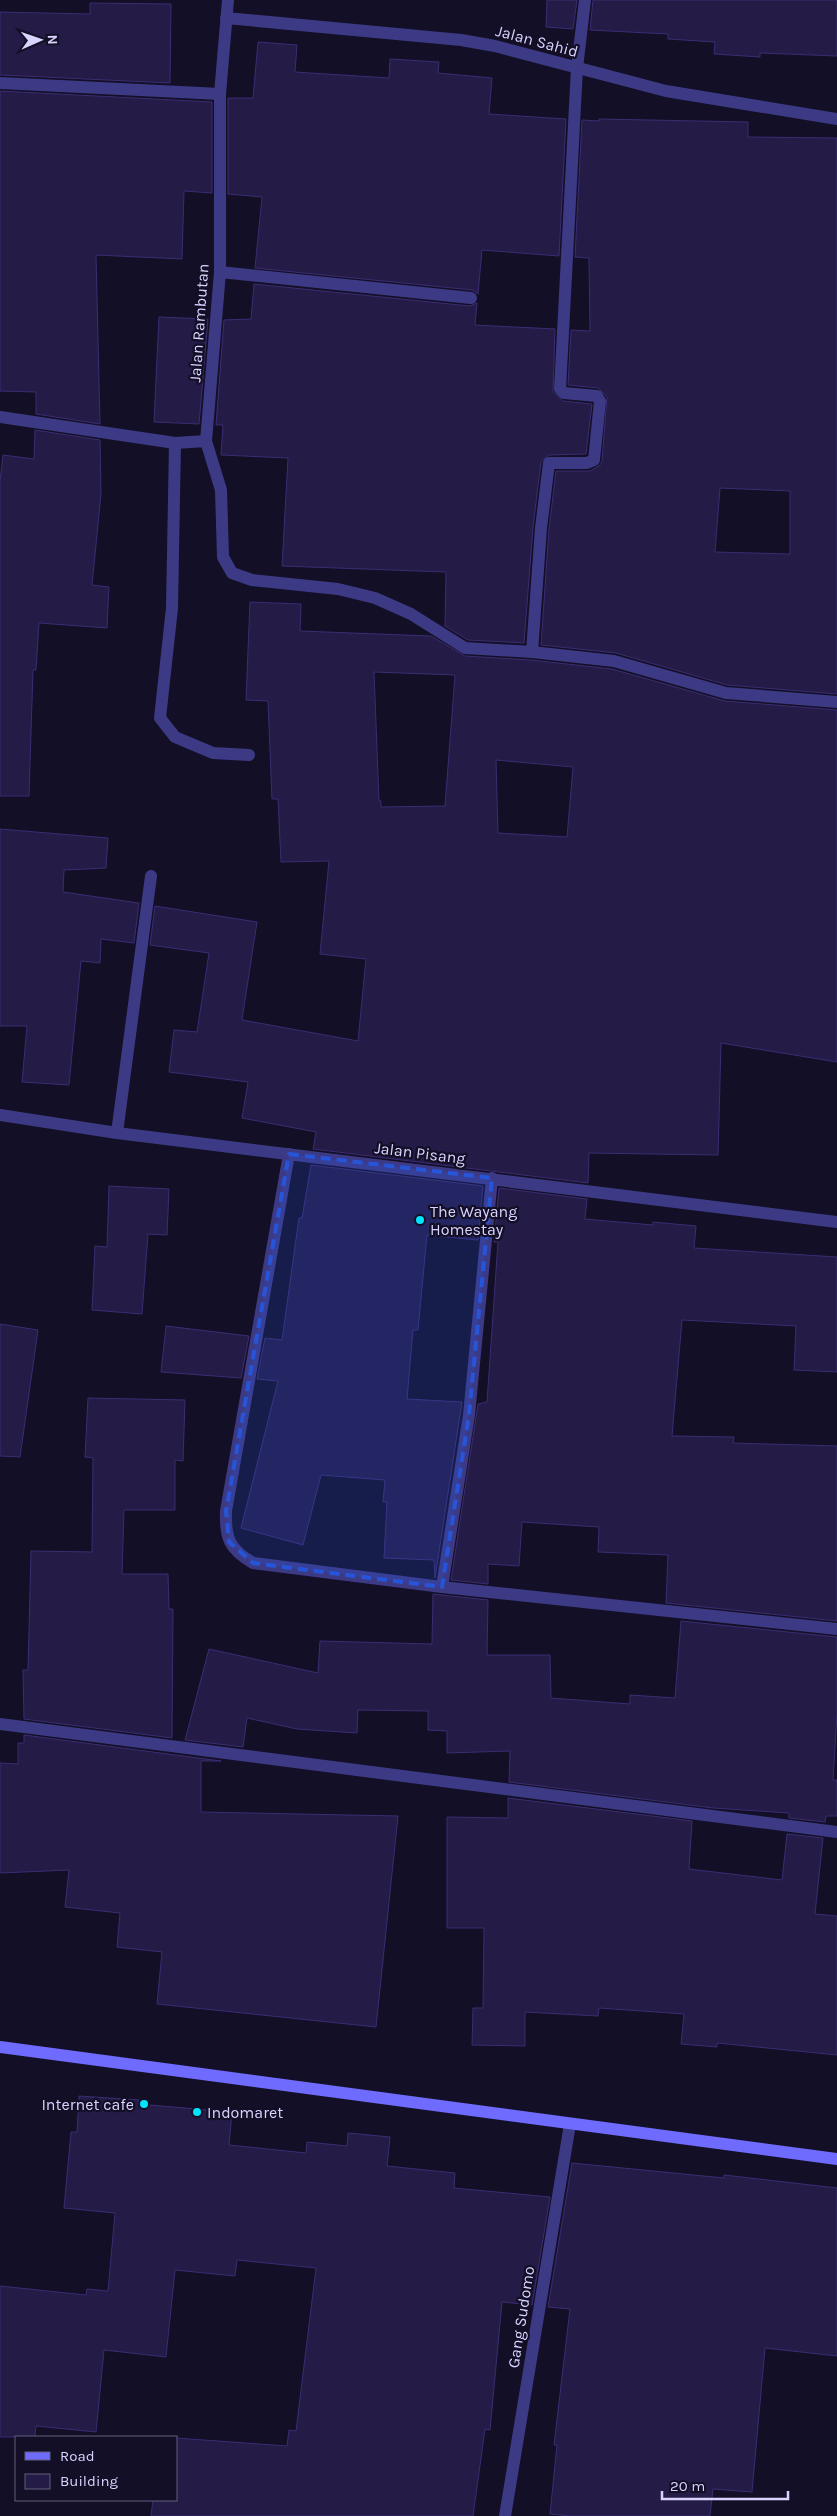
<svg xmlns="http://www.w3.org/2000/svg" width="837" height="2516" font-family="Karla,sans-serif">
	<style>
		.building { fill: #241b47; stroke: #3b2d73; fill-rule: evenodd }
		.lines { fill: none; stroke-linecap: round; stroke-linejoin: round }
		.lane { stroke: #3d3a85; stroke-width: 12 }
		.street { stroke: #3d3a85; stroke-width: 12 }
		.secondary { stroke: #6f6bff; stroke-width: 12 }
		.marked { fill: #2655da; fill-opacity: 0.2; stroke: #2655da; stroke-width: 4; stroke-dasharray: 10 6; stroke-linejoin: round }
		.poi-dot { fill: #00e5ff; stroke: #130f26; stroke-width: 2 }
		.labels { text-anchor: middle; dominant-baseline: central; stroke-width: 4.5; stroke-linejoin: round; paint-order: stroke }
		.street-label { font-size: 16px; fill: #d9d4ff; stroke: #130f26 }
		.poi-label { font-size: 16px; fill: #d9d4ff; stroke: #130f26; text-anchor: start }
	</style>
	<rect width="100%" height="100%" fill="#130f26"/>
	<path class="building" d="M 547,0 L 577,0 L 573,29 L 546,27 Z
		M 593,0 L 837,0 L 837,56 L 760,53 L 760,57 L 714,54 L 715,42 L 668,39 L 668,34 L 590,30 Z
		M 90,3 L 171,4 L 170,83 L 0,75 L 0,12 L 90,14 Z
		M 258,42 L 297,45 L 295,72 L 389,78 L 390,59 L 439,62 L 438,73 L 492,78 L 489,114 L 566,119 L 559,256 L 482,250 L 478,294 L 472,290 L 255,268 L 262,197 L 228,194 L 228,98 L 253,98 Z
		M 0,91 L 212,102 L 212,193 L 184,191 L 182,259 L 96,255 L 100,424 L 36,414 L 36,392 L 0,391 Z
		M 599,119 L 748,122 L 748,137 L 837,138 L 837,694 L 727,685 L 616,653 L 541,645 L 549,529 L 556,471 L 590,471 L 600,465 L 602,461 L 607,397 L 598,388 L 568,385 L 571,330 L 590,331 L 589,258 L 575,257 L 582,120 L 599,121 ZM 720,488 L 790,491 L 790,554 L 715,552 Z
		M 254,284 L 470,306 L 477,303 L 475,325 L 555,329 L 553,392 L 563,401 L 592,404 L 586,454 L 549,455 L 541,462 L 533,527 L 524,643 L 468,640 L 445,626 L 446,572 L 282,566 L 288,458 L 221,455 L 223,425 L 216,425 L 224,320 L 251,319 Z
		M 159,317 L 208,319 L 199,424 L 154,422 Z
		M 35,430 L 100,440 L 101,494 L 92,585 L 109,587 L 107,628 L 39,623 L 36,670 L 33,670 L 29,796 L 0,796 L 0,481 L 3,455 L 34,459 Z
		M 250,602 L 301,604 L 300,631 L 431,636 L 465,656 L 531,660 L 612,669 L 725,701 L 837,710 L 837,1062 L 721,1043 L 718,1155 L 589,1153 L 588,1183 L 313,1149 L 316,1132 L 242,1118 L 248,1082 L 169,1072 L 174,1030 L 197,1032 L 209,953 L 150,945 L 155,906 L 257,922 L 242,1020 L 358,1041 L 366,959 L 320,954 L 329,861 L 281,862 L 278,799 L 272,799 L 268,701 L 246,700 ZM 374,672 L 455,675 L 445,806 L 381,807 L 381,801 L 379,801 ZM 496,760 L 573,767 L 567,837 L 498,833 Z
		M 0,829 L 108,838 L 106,868 L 64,870 L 63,892 L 139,903 L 134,943 L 101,939 L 100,963 L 81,961 L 69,1085 L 22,1082 L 27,1026 L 0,1026 Z
		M 311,1165 L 483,1186 L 478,1240 L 427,1235 L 418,1330 L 413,1330 L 407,1399 L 462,1402 L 435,1578 L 434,1560 L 384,1558 L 387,1502 L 383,1502 L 385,1480 L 321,1475 L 303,1545 L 241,1528 L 278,1381 L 257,1379 L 265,1338 L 282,1340 L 299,1218 L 302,1218 Z
		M 109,1186 L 169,1189 L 167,1235 L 148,1234 L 142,1314 L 92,1310 L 95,1246 L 107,1247 Z
		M 499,1188 L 587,1199 L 585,1219 L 653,1225 L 653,1222 L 696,1226 L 694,1248 L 837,1257 L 837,1372 L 794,1370 L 796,1326 L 682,1320 L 672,1436 L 734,1437 L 733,1443 L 837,1446 L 837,1621 L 666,1603 L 668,1555 L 598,1552 L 599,1527 L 522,1522 L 519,1566 L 488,1564 L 488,1584 L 451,1580 L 478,1404 L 487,1402 L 498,1242 L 494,1242 Z
		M 0,1324 L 38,1330 L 20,1457 L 0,1456 Z
		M 166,1326 L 249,1336 L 241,1378 L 161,1372 Z
		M 88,1398 L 185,1400 L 183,1461 L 175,1460 L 175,1510 L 124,1510 L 122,1574 L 168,1574 L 169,1609 L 173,1609 L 172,1738 L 24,1719 L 23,1670 L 28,1670 L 31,1551 L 92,1552 L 93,1458 L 85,1457 Z
		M 433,1594 L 488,1600 L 487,1655 L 550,1655 L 551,1698 L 630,1704 L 630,1695 L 675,1698 L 681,1621 L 837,1637 L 837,1714 L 833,1780 L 837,1780 L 837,1816 L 826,1816 L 825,1822 L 789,1818 L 789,1813 L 713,1808 L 509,1782 L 510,1751 L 447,1753 L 447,1731 L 428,1730 L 428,1711 L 358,1710 L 357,1733 L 297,1729 L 247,1718 L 243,1747 L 185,1740 L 209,1649 L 318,1673 L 320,1641 L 432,1644 Z
		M 24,1735 L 221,1761 L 201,1761 L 201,1812 L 398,1816 L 376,2027 L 157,2004 L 162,1952 L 117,1947 L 120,1913 L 65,1907 L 69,1870 L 0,1873 L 0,1763 L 18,1764 L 18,1743 L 24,1743 Z
		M 508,1798 L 692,1821 L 689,1869 L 782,1880 L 787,1834 L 823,1838 L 815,1914 L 837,1916 L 837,2055 L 717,2043 L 717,2047 L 681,2044 L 684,2014 L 599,2008 L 598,2016 L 525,2012 L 525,2046 L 472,2045 L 473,2008 L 483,2008 L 484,1928 L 447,1928 L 447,1817 L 508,1818 Z
		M 79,2096 L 139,2100 L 138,2104 L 232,2112 L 229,2145 L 306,2153 L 307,2142 L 347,2146 L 348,2133 L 390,2137 L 387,2166 L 455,2173 L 454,2188 L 550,2197 L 532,2305 L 502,2302 L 490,2430 L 485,2429 L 473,2516 L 151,2516 L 153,2500 L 176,2500 L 176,2438 L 287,2446 L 289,2430 L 296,2431 L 316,2268 L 237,2260 L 235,2276 L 175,2270 L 166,2357 L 104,2350 L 96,2432 L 36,2426 L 35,2437 L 0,2437 L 0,2286 L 86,2295 L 87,2289 L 108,2291 L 115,2213 L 64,2208 L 71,2132 L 77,2132 Z
		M 572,2163 L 724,2178 L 724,2175 L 837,2188 L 837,2356 L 765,2348 L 752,2492 L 713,2489 L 710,2516 L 570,2516 L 550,2514 L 557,2445 L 554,2445 L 570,2309 L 548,2307 Z"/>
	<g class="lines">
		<path class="lane" d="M 0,83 L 220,94"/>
		<path class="street" d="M 226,18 L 461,40 L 495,46 L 666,91 L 837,119
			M 220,272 L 471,298
			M 0,417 L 175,443 L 206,441 L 220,272 L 220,94 L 228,0
			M 206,441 L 221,490 L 223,557 L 232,573 L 252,580 L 338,589 L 375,598 L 411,614 L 465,648 L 532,652 L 614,661 L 726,693 L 837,702
			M 175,443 L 172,608 L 160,718 L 175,737 L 213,753 L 249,755
			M 532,652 L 541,528 L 549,463 L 587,463 L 594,460 L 600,401 L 597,396 L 564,393 L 560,389 L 577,68 L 585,0
			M 0,1115 L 117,1133 L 837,1222
			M 117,1133 L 151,876
			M 289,1154 L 226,1511 C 225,1538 229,1549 253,1563 L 442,1587 L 837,1629
			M 442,1587 L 469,1415 L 492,1178
			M 0,1724 L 837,1832
			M 505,2516 L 570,2124"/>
		<path class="secondary" d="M 0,2047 L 837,2159"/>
	</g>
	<path class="marked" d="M 289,1154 L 492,1178 L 469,1415 L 442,1587 L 253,1563 L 229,1542 L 226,1511 Z"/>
	<g class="poi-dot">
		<circle cx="420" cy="1220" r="5"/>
		<circle cx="144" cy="2104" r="5"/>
		<circle cx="197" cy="2112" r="5"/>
	</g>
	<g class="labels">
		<g class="street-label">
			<text transform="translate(537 41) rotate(15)">Jalan Sahid</text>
			<text transform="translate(199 323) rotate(-86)">Jalan Rambutan</text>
			<text transform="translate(420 1153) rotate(7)">Jalan Pisang</text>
			<text transform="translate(521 2317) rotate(-81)">Gang Sudomo</text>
		</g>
		<g class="poi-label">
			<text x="430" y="1211">The Wayang<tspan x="430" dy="18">Homestay</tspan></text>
			<text x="134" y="2104" text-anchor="end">Internet cafe</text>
			<text x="207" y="2112">Indomaret</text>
		</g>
	</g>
	<rect x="15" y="2436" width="162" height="65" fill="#130f26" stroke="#625e7d"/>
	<rect x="25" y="2452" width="25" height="8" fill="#6f6bff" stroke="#625e7d"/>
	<text x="60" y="2461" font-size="15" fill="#d9d4ff">Road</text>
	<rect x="25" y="2474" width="25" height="15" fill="#241b47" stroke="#625e7d"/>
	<text x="60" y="2486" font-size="15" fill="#d9d4ff">Building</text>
	<g transform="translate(40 40) rotate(88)" stroke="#130f26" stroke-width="4" paint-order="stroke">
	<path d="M0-4L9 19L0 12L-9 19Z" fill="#d9d4ff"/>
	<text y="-8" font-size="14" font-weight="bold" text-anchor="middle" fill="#d9d4ff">N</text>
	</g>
	<path d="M662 2491v8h126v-8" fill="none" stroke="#d9d4ff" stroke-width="2.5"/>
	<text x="670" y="2491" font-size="15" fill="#d9d4ff" stroke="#130f26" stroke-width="4" paint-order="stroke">20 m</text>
</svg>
